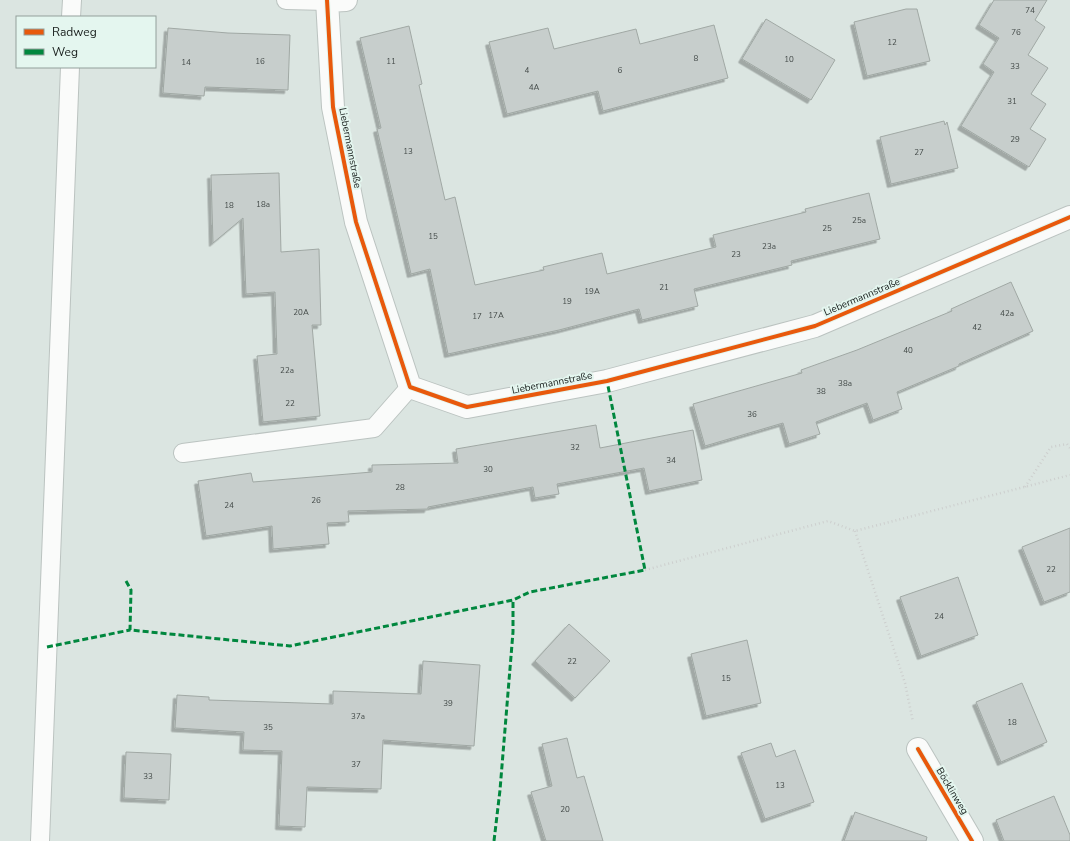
<svg xmlns="http://www.w3.org/2000/svg" width="1070" height="841" font-family="'Nunito Sans',sans-serif">
	<style>
		.building { fill: #c7cecc; stroke: #a0a8a4; filter: url(#shadow) }
		.lines { fill: none; stroke-linecap: round; stroke-linejoin: round }
		.lane-casing { stroke: #bbc3c0; stroke-width: 20 }
		.street-casing { stroke: #bbc3c0; stroke-width: 24 }
		.path { stroke: #cdcfce; stroke-width: 2.5; stroke-dasharray: 1 3; stroke-linecap: butt }
		.lane { stroke: #fafbfa; stroke-width: 18 }
		.street { stroke: #fafbfa; stroke-width: 22 }
		.quiet { stroke: #00873e; stroke-width: 3; stroke-dasharray: 6 3; stroke-linecap: butt }
		.cycleway-casing { stroke: #e4f6ef; stroke-width: 6 }
		.cycleway { stroke: #e8590c; stroke-width: 4 }
		.labels { text-anchor: middle; dominant-baseline: central; stroke-width: 4; stroke-linejoin: round; paint-order: stroke }
		.number-label { font-size: 8px; fill: #444b49 }
		.street-label { font-size: 10px; fill: #191f1d; stroke: #e4f6ef }
	</style>
	<defs>
		<filter id="shadow"><feDropShadow dx="-3.5" dy="3.5" stdDeviation="0" flood-color="#0004"/></filter>
	</defs>
	<rect width="100%" height="100%" fill="#dbe5e1"/>
	<path class="building" d="M 994,0 L 1047,0 L 1035,20 L 1045,27 L 1028,55 L 1048,68 L 1031,94 L 1046,104 L 1030,129 L 1046,139 L 1029,167 L 961,126 L 994,72 L 983,64 L 999,38 L 979,25 Z
		M 906,9 L 917,9 L 930,61 L 867,76 L 854,22 Z
		M 766,19 L 835,60 L 811,100 L 742,59 Z
		M 714,25 L 728,78 L 603,111 L 598,91 L 507,114 L 489,42 L 548,28 L 554,49 L 636,29 L 640,44 Z
		M 409,26 L 422,84 L 419,85 L 445,200 L 455,197 L 475,285 L 544,270 L 543,267 L 602,253 L 607,274 L 716,247 L 713,235 L 806,212 L 805,209 L 869,193 L 880,239 L 791,261 L 792,265 L 694,289 L 698,306 L 642,320 L 639,309 L 559,330 L 448,354 L 430,269 L 411,274 L 377,129 L 381,128 L 360,38 Z
		M 168,28 L 228,33 L 290,35 L 288,90 L 205,87 L 204,96 L 163,93 Z
		M 944,121 L 945,125 L 947,122 L 958,168 L 891,184 L 880,137 Z
		M 279,173 L 281,252 L 319,249 L 321,325 L 312,325 L 320,416 L 263,422 L 257,356 L 277,354 L 275,292 L 246,294 L 243,218 L 213,243 L 211,175 Z
		M 1011,282 L 1033,331 L 959,364 L 959,366 L 897,392 L 902,409 L 873,420 L 867,403 L 816,422 L 820,434 L 789,444 L 783,423 L 705,446 L 693,404 L 802,373 L 801,370 L 857,350 L 952,311 L 951,309 Z
		M 596,425 L 600,448 L 693,430 L 702,480 L 649,491 L 644,468 L 557,484 L 559,494 L 535,498 L 533,487 L 428,507 L 428,509 L 348,511 L 349,522 L 327,523 L 329,544 L 273,549 L 272,526 L 206,536 L 198,481 L 251,473 L 253,482 L 372,472 L 372,465 L 458,463 L 456,449 Z
		M 1070,528 L 1070,592 L 1044,602 L 1022,547 Z
		M 958,577 L 978,635 L 921,656 L 900,597 Z
		M 569,624 L 610,661 L 575,698 L 535,661 Z
		M 747,640 L 761,703 L 706,716 L 691,654 Z
		M 423,661 L 480,665 L 474,746 L 383,740 L 381,789 L 307,787 L 305,827 L 279,826 L 282,751 L 243,750 L 244,732 L 175,728 L 177,695 L 209,697 L 209,700 L 333,704 L 333,691 L 421,694 Z
		M 1022,683 L 1047,742 L 1001,762 L 976,702 Z
		M 567,738 L 577,778 L 584,776 L 603,841 L 546,841 L 531,792 L 552,786 L 542,744 Z
		M 771,743 L 776,757 L 795,750 L 814,802 L 765,819 L 741,753 Z
		M 126,752 L 171,754 L 169,800 L 124,798 Z
		M 1054,796 L 1070,835 L 1070,841 L 1004,841 L 996,820 Z
		M 855,812 L 927,837 L 926,841 L 844,841 Z"/>
	<g class="lines">
		<defs>
			<path id="lane" d="M 286,0 L 327,1
				M 71,17 L 72,0
				M 183,453 L 374,428 L 410,387
				M 40,841 L 70,67"/>
			<path id="street" d="M 327,0 L 333,107 L 356,222 L 410,387 L 467,407 L 607,381 L 815,326 L 1070,217
				M 327,1 L 346,0
				M 918,749 L 972,841"/>
		</defs>
		<use href="#lane" class="lane-casing"/>
		<use href="#street" class="street-casing"/>
		<path class="path" d="M 1025,487 L 1051,447 L 1067,444 L 1070,448
			M 855,531 L 905,683 L 913,722
			M 645,570 L 828,521 L 855,531 L 1070,475"/>
		<use href="#lane" class="lane"/>
		<use href="#street" class="street"/>
		<path class="quiet" d="M 126,581 L 131,590 L 130,630 L 290,646 L 513,600 L 530,592 L 645,570 L 607,381
			M 47,647 L 130,630
			M 494,841 L 500,790 L 513,632 L 513,600"/>
		<defs>
			<path id="cycleway" d="M 327,0 L 333,107 L 356,222 L 410,387 L 467,407 L 607,381 L 815,326 L 1070,217
				M 918,749 L 972,841"/>
		</defs>
		<use href="#cycleway" class="cycleway-casing"/>
		<use href="#cycleway" class="cycleway"/>
	</g>
	<g class="labels">
		<g class="number-label">
			<text x="1030" y="10">74</text>
			<text x="1016" y="32">76</text>
			<text x="892" y="42">12</text>
			<text x="696" y="58">8</text>
			<text x="789" y="59">10</text>
			<text x="260" y="61">16</text>
			<text x="391" y="61">11</text>
			<text x="186" y="62">14</text>
			<text x="1015" y="66">33</text>
			<text x="527" y="70">4</text>
			<text x="620" y="70">6</text>
			<text x="534" y="87">4A</text>
			<text x="1012" y="101">31</text>
			<text x="1015" y="139">29</text>
			<text x="408" y="151">13</text>
			<text x="919" y="152">27</text>
			<text x="263" y="204">18a</text>
			<text x="229" y="205">18</text>
			<text x="859" y="220">25a</text>
			<text x="827" y="228">25</text>
			<text x="433" y="236">15</text>
			<text x="769" y="246">23a</text>
			<text x="736" y="254">23</text>
			<text x="664" y="287">21</text>
			<text x="592" y="291">19A</text>
			<text x="567" y="301">19</text>
			<text x="301" y="312">20A</text>
			<text x="1007" y="313">42a</text>
			<text x="496" y="315">17A</text>
			<text x="477" y="316">17</text>
			<text x="977" y="327">42</text>
			<text x="908" y="350">40</text>
			<text x="287" y="370">22a</text>
			<text x="845" y="383">38a</text>
			<text x="821" y="391">38</text>
			<text x="290" y="403">22</text>
			<text x="752" y="414">36</text>
			<text x="575" y="447">32</text>
			<text x="671" y="460">34</text>
			<text x="488" y="469">30</text>
			<text x="400" y="487">28</text>
			<text x="316" y="500">26</text>
			<text x="229" y="505">24</text>
			<text x="1051" y="569">22</text>
			<text x="939" y="616">24</text>
			<text x="572" y="661">22</text>
			<text x="726" y="678">15</text>
			<text x="448" y="703">39</text>
			<text x="358" y="716">37a</text>
			<text x="1012" y="722">18</text>
			<text x="268" y="727">35</text>
			<text x="356" y="764">37</text>
			<text x="148" y="776">33</text>
			<text x="780" y="785">13</text>
			<text x="565" y="809">20</text>
		</g>
		<g class="street-label">
			<text transform="translate(350 148) rotate(79)">Liebermannstraße</text>
			<text transform="translate(862 297) rotate(-23)">Liebermannstraße</text>
			<text transform="translate(552 383) rotate(-11)">Liebermannstraße</text>
			<text transform="translate(952 791) rotate(59)">Böcklinweg</text>
		</g>
	</g>
	<rect x="16" y="16" width="140" height="52" fill="#e4f6ef" stroke="#93a09b"/>
	<rect x="24" y="29" width="20" height="6" fill="#e8590c" stroke="#93a09b"/>
	<text x="52" y="36" font-size="12" fill="#191f1d">Radweg</text>
	<rect x="24" y="49" width="20" height="6" fill="#00873e" stroke="#93a09b"/>
	<text x="52" y="56" font-size="12" fill="#191f1d">Weg</text>
</svg>
